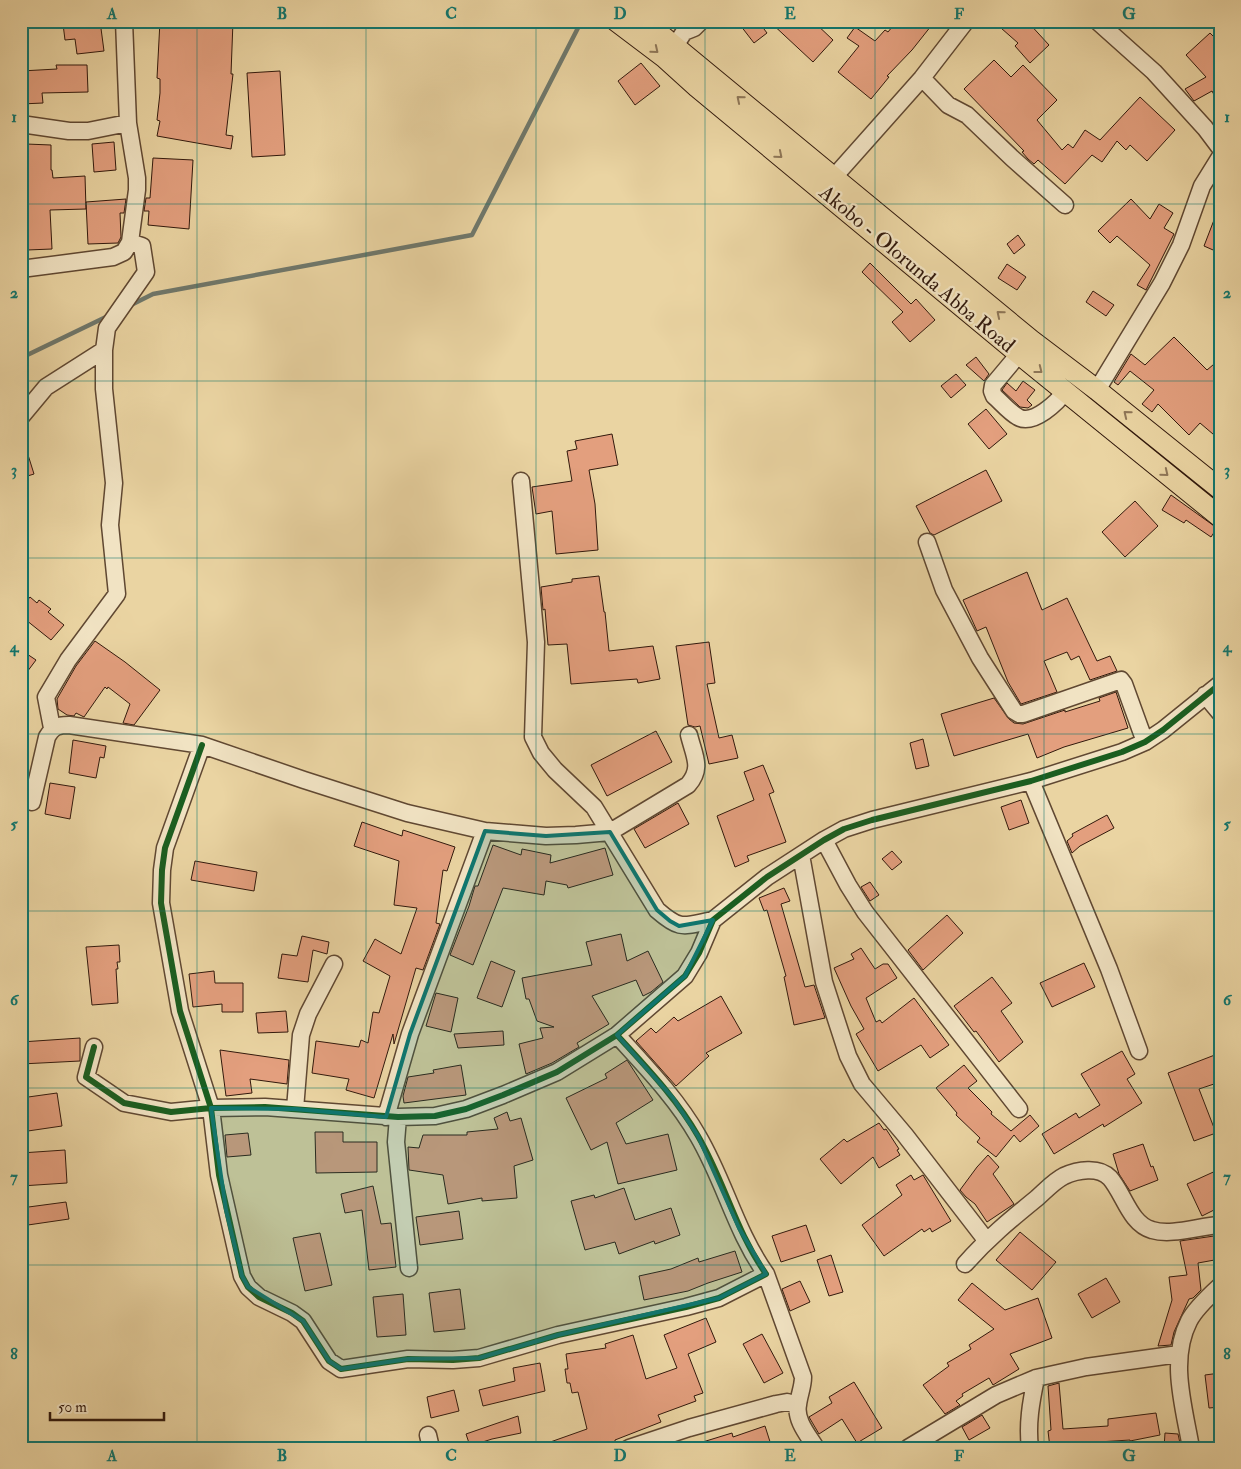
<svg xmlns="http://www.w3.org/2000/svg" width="1241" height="1469" font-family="'IM FELL Double Pica',serif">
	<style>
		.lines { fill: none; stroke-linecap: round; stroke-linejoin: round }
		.stream { stroke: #6f786c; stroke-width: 4.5 }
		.building { fill: #e39f7e; stroke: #32190c }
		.minor-casing { stroke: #604832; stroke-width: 19 }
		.major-casing { stroke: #32190c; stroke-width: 22 }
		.minor { stroke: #f1e3c3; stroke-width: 16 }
		.major { stroke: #ead4a2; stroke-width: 20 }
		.cycleway-casing { stroke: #f1e3c3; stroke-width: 9 }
		.cycleway { stroke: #1b5e20; stroke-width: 6 }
		.oneway { stroke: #8e7657 }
		.marked { fill: #0f766e; fill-opacity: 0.2; stroke: #0f766e; stroke-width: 4; stroke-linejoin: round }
		.grid { fill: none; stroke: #0f766e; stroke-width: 1; stroke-opacity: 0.55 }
		.labels { text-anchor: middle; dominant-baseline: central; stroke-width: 4.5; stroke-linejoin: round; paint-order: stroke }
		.street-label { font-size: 21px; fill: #32190c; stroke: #f1e3c3 }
		.neatline { fill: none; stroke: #0f766e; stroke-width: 2 }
		.grid-label { font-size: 16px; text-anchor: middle; font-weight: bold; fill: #0f766e }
	</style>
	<rect width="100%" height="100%" fill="#ead4a2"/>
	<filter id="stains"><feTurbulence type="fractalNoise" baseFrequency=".004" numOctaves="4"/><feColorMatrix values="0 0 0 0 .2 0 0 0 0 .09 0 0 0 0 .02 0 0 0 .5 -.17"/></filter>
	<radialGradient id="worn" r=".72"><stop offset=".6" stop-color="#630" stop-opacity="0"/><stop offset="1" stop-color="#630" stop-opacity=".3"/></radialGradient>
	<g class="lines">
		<path class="stream" d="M 131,305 L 153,294 L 472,235 L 580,24
			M 21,358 L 108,316"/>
	</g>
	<path class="building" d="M 88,21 L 100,21 L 104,51 L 77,54 L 75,39 L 65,40 L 63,24 Z
		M 160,21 L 233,21 L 231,74 L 233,74 L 226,135 L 233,136 L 231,149 L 157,136 L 160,121 L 157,120 L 160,93 L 160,79 L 157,78 Z
		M 737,21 L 758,21 L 767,33 L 754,43 Z
		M 769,21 L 813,21 L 833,40 L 813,62 Z
		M 897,21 L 935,21 L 912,50 L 887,76 L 889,77 L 871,99 L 838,72 L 859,46 L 847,38 L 855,27 L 875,41 L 885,30 L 888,32 Z
		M 993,21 L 1027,21 L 1049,45 L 1030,63 L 1015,46 L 1018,43 Z
		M 1210,33 L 1220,43 L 1220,106 L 1212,91 L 1194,101 L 1185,89 L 1206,77 L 1186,55 Z
		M 994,60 L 1011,77 L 1023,65 L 1057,100 L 1037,120 L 1062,150 L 1068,144 L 1073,148 L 1085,130 L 1100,140 L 1140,97 L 1175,130 L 1147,161 L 1130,145 L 1126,150 L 1117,141 L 1102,162 L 1092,155 L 1065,184 L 1038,160 L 1034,164 L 1028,159 L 1022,152 L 1024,151 L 964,89 Z
		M 641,63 L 660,86 L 635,105 L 618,81 Z
		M 56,65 L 87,65 L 88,92 L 42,93 L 43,103 L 21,104 L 21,71 L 57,69 Z
		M 280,71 L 285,155 L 252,157 L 247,73 Z
		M 114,142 L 116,170 L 94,172 L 92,144 Z
		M 26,144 L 51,145 L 51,170 L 52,170 L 53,178 L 85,176 L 86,209 L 50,210 L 52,249 L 27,250 L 24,195 L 22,196 L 21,186 L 21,172 L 26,172 Z
		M 153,158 L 193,160 L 189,229 L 148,225 L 149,211 L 144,211 L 146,198 L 150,198 Z
		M 126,199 L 124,213 L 120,213 L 121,237 L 118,243 L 88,244 L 86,202 Z
		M 1131,199 L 1150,219 L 1159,204 L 1173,213 L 1164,228 L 1174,234 L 1146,290 L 1137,285 L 1150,265 L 1117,236 L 1110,243 L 1098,231 Z
		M 1219,207 L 1220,207 L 1220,253 L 1204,246 Z
		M 1018,235 L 1025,245 L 1014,254 L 1007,244 Z
		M 870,263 L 911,304 L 916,299 L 935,320 L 910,342 L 892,322 L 903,312 L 862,272 Z
		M 1007,264 L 1026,277 L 1017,290 L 998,278 Z
		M 1093,291 L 1114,305 L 1106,316 L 1086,302 Z
		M 1174,337 L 1207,370 L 1220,359 L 1220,440 L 1200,423 L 1189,435 L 1158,404 L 1152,412 L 1142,404 L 1154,390 L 1130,371 L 1118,385 L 1114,382 L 1131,354 L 1145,365 Z
		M 976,357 L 989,374 L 984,381 L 966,365 Z
		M 956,374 L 966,385 L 951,398 L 941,386 Z
		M 1023,381 L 1035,390 L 1027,400 L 1032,405 L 1028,408 L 1020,407 L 1002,390 L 1007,383 L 1016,391 Z
		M 986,409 L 1007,434 L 989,449 L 968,424 Z
		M 612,434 L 618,465 L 589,470 L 595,504 L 598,550 L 556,554 L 552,511 L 536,514 L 532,487 L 572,481 L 567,451 L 577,449 L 575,441 Z
		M 21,442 L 24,442 L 34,474 L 21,478 Z
		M 986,470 L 1002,501 L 934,535 L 930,533 L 916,506 Z
		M 1171,495 L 1217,528 L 1211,537 L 1186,520 L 1184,523 L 1162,510 Z
		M 1135,501 L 1158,526 L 1125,557 L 1102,532 Z
		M 1027,572 L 1042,610 L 1067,598 L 1097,661 L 1110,656 L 1117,671 L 1090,680 L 1079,656 L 1071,660 L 1067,652 L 1044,661 L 1057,692 L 1021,704 L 1008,682 L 986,627 L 977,631 L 963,600 Z
		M 599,576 L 604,612 L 605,612 L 609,651 L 653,646 L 660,679 L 638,683 L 637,679 L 571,684 L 567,644 L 548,645 L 545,609 L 543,610 L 541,587 L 572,582 L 572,579 Z
		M 30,597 L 37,603 L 39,600 L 51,609 L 48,612 L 64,625 L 51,640 L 21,616 L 21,608 Z
		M 95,641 L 125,662 L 160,690 L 134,725 L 123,723 L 130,704 L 108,687 L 107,689 L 105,687 L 84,717 L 76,713 L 74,716 L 67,715 L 58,709 L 57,699 L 76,666 Z
		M 709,642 L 715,683 L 707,684 L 719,738 L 732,735 L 738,758 L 709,764 L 700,726 L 695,727 L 688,725 L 676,646 Z
		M 21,650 L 36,660 L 21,680 Z
		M 1116,692 L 1128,728 L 1064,747 L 1037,758 L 1028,734 L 954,756 L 941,714 L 994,698 L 1009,719 L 1014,723 L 1023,724 L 1065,710 L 1065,712 L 1100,701 L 1099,698 Z
		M 656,731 L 672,762 L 607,796 L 591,765 Z
		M 923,739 L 929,766 L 916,769 L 910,743 Z
		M 73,740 L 106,746 L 104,758 L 100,757 L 96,778 L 69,773 Z
		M 763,765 L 774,792 L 769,794 L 786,842 L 747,856 L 749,861 L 735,867 L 717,816 L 754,800 L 744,772 Z
		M 50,783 L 75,787 L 70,819 L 45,814 Z
		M 1021,800 L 1029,823 L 1009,830 L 1001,807 Z
		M 678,803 L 689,824 L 645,848 L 634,829 Z
		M 1107,815 L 1114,828 L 1080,846 L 1072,853 L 1067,841 L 1073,836 L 1072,834 Z
		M 362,822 L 402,836 L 403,830 L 455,847 L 447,871 L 443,870 L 436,923 L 440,924 L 423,970 L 416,968 L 394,1044 L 393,1034 L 374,1098 L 346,1090 L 349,1079 L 312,1073 L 316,1041 L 359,1047 L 361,1040 L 368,1043 L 373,1012 L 379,1013 L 390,976 L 363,961 L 375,939 L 401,954 L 417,908 L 394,905 L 399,861 L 354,846 Z
		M 493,845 L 521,855 L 522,849 L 551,855 L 550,863 L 605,848 L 613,875 L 568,888 L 567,885 L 546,881 L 544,895 L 503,888 L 473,965 L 450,955 L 469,906 L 475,886 L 478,886 Z
		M 892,851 L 902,862 L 892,870 L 882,859 Z
		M 195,861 L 257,872 L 254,891 L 191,880 Z
		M 870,882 L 879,895 L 870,901 L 861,887 Z
		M 784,888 L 790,901 L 781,904 L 805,987 L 814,985 L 825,1018 L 794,1025 L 784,977 L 786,976 L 767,910 L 764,911 L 759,898 Z
		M 947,915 L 963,933 L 923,970 L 908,950 Z
		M 621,934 L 627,961 L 648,951 L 663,982 L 651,992 L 643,996 L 636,980 L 592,996 L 609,1024 L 577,1043 L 579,1047 L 552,1063 L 526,1074 L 519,1044 L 543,1038 L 540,1028 L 554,1027 L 537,1021 L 529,999 L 526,999 L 522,978 L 592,965 L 586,942 Z
		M 302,936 L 329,942 L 327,954 L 313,950 L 308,982 L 278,978 L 282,954 L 297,956 Z
		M 119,945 L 120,962 L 117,962 L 118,969 L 116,969 L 118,1003 L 92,1005 L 86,947 Z
		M 861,948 L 875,969 L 883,964 L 888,964 L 897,978 L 866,998 L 876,1022 L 880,1020 L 882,1023 L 914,998 L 949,1045 L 930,1058 L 921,1045 L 878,1071 L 856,1034 L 864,1029 L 851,1006 L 834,968 L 854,959 L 851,954 Z
		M 491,961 L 515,971 L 502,1007 L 477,998 Z
		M 1084,963 L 1095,987 L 1052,1007 L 1040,983 Z
		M 214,971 L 215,983 L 243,983 L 243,1012 L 222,1012 L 222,1004 L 193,1007 L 189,974 Z
		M 992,977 L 1012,1003 L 1001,1011 L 1023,1042 L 999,1062 L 976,1031 L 974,1032 L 954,1006 Z
		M 436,993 L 458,998 L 451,1032 L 426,1026 Z
		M 721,996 L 742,1033 L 706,1053 L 709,1056 L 676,1086 L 636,1041 L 651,1028 L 656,1033 L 674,1017 L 678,1021 Z
		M 286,1011 L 288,1032 L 258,1033 L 256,1013 Z
		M 503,1031 L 504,1045 L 458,1048 L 454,1034 Z
		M 80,1038 L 80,1061 L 21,1064 L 21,1042 Z
		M 220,1050 L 289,1060 L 287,1084 L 250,1079 L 252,1093 L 226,1096 Z
		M 1122,1051 L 1135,1074 L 1127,1079 L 1142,1103 L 1104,1127 L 1103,1124 L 1054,1154 L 1042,1134 L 1076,1113 L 1079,1118 L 1100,1105 L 1081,1074 Z
		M 1220,1053 L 1220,1082 L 1199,1089 L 1216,1133 L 1194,1141 L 1168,1073 Z
		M 627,1060 L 653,1100 L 616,1123 L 626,1144 L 668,1134 L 677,1170 L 618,1184 L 607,1142 L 591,1150 L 566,1098 L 607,1078 L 605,1074 Z
		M 461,1065 L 466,1095 L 404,1103 L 403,1096 L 408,1077 L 434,1073 L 433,1070 Z
		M 964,1065 L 977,1081 L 968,1088 L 992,1112 L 991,1114 L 1011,1131 L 1030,1115 L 1039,1126 L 1020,1142 L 1014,1135 L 996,1157 L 977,1142 L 980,1138 L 956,1115 L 957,1113 L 936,1088 Z
		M 57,1093 L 62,1126 L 21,1132 L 21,1098 Z
		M 507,1112 L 510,1121 L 521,1118 L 533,1160 L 514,1166 L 517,1198 L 482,1201 L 482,1198 L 448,1204 L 443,1175 L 409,1170 L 408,1147 L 419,1148 L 423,1135 L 467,1135 L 467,1132 L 498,1129 L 494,1118 Z
		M 879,1123 L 884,1130 L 886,1129 L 899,1149 L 897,1150 L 900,1155 L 879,1168 L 873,1157 L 841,1184 L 820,1159 L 844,1139 L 847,1142 Z
		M 315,1132 L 343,1132 L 343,1142 L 377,1142 L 377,1172 L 316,1173 Z
		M 248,1133 L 251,1155 L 227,1157 L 225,1135 Z
		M 1143,1144 L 1151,1167 L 1153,1166 L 1158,1180 L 1130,1191 L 1119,1174 L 1113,1154 Z
		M 65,1150 L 67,1183 L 21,1186 L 21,1153 Z
		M 988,1155 L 999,1167 L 993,1174 L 1014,1204 L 987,1222 L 975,1204 L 966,1197 L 960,1190 L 977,1167 Z
		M 1220,1169 L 1220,1207 L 1202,1216 L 1187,1184 Z
		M 911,1175 L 914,1180 L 923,1175 L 951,1221 L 932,1232 L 930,1228 L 924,1232 L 922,1229 L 884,1256 L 862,1225 L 902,1195 L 896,1185 Z
		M 373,1186 L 381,1224 L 391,1223 L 396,1267 L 369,1270 L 362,1210 L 345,1213 L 341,1194 Z
		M 624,1188 L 635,1220 L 671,1208 L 680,1235 L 655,1244 L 654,1241 L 619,1254 L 615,1242 L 585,1250 L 571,1201 L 594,1195 L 595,1198 Z
		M 66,1202 L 69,1219 L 21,1226 L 21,1208 Z
		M 459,1211 L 463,1239 L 420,1245 L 416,1217 Z
		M 806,1225 L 815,1251 L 781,1262 L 772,1236 Z
		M 1020,1232 L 1056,1262 L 1032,1290 L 996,1260 Z
		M 320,1233 L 332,1285 L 305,1291 L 293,1238 Z
		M 1214,1236 L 1216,1247 L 1220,1246 L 1220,1259 L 1198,1263 L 1201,1290 L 1193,1298 L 1189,1299 L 1174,1332 L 1171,1345 L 1158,1346 L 1172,1300 L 1169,1277 L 1187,1275 L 1180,1241 Z
		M 735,1251 L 742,1272 L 708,1283 L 688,1291 L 644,1300 L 639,1276 L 671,1269 L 698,1258 L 699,1262 Z
		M 831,1255 L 843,1292 L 829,1296 L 817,1260 Z
		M 1106,1278 L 1120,1302 L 1092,1318 L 1078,1294 Z
		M 800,1281 L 810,1302 L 790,1311 L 782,1289 Z
		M 972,1283 L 1005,1310 L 1038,1298 L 1052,1338 L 1010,1354 L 1019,1369 L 993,1385 L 989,1378 L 962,1394 L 963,1396 L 956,1401 L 960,1405 L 945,1414 L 923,1385 L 949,1366 L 947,1363 L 971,1349 L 969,1345 L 994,1329 L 958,1300 Z
		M 460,1289 L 465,1329 L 434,1332 L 429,1293 Z
		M 403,1294 L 406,1335 L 377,1337 L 373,1297 Z
		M 706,1318 L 716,1342 L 688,1354 L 703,1393 L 694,1396 L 696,1401 L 658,1415 L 661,1422 L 615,1440 L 615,1442 L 588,1448 L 539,1448 L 539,1446 L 587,1429 L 578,1392 L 572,1393 L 570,1383 L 567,1383 L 565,1369 L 568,1369 L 566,1354 L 606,1348 L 605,1344 L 633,1335 L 646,1379 L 677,1368 L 664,1335 Z
		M 762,1334 L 783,1373 L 764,1383 L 743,1344 Z
		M 540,1363 L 545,1391 L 483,1406 L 479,1390 L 515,1381 L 513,1368 Z
		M 1220,1373 L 1220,1407 L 1209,1408 L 1205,1375 Z
		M 854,1382 L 882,1428 L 857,1443 L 842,1419 L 819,1434 L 809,1417 L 832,1403 L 829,1397 Z
		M 1059,1383 L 1063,1429 L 1108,1426 L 1108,1419 L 1156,1413 L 1160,1435 L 1130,1441 L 1130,1440 L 1098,1442 L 1098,1448 L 1050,1448 L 1048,1431 L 1051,1430 L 1048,1386 Z
		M 454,1390 L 459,1411 L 431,1418 L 427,1397 Z
		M 982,1415 L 990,1428 L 969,1440 L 962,1427 Z
		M 518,1416 L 521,1433 L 492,1439 L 470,1446 L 466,1434 Z
		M 765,1426 L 772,1448 L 694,1448 L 693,1445 L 732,1433 L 733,1437 Z
		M 1165,1433 L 1178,1434 L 1181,1448 L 1164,1448 Z"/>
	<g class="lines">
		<defs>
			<path id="minor" d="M 1097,21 L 1154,72 L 1205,128 L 1220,148
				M 675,46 L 684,32 L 694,28 L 701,21
				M 922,78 L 948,105 L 967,115 L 1012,158 L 1065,205
				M 21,124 L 69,131 L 88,131 L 128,123
				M 834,177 L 922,78 L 966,21
				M 21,269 L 113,257 L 124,252 L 130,242 L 137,190 L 137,178 L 128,123 L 124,21
				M 104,350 L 107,328 L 146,272 L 142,246 L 130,242
				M 1019,354 L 993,385 L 992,391 L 994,396 C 1002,403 1009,412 1018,417 C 1033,426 1058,402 1066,390
				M 1097,390 L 1162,283 L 1181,245 L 1202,186 L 1220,157
				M 21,417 L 46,387 L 104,350 L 104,389 L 114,483 L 110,525 L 117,594 L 68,660 L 46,697 L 52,728
				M 521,481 L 536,642 L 533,737 L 541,753 L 555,770 L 594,807 L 657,910 C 681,931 683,926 713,920
				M 927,542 L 944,590 L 980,658 L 1014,711 L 1019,714 L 1023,714 L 1121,680 L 1124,684 L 1145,742
				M 1205,695 L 1220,713
				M 202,745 L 165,848 L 162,870 L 161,903 L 180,1011 L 211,1108 L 219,1175 L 242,1276 L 248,1287 L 259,1297 L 292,1313 L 303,1321 L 329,1361 L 341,1369 L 408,1359 L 453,1360 L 479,1358 L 558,1335 L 686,1307 L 719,1298 L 766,1274 C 735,1230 725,1182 698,1136 C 677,1099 646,1067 617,1035
				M 1031,781 L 1109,969 L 1139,1051
				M 32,802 L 47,737 C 53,727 57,725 69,725 L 202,745 L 304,780 L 407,813 L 485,831 L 546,836 L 576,835 L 610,832 L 688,785 C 703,768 694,756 689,735
				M 824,840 L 848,885 L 865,912 L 1019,1109
				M 801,855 L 824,982 L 848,1056 L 862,1084 L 905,1135 L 986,1240
				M 94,1047 L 86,1077 L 124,1103 L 171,1112 L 211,1108 L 265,1107 L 398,1117 L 435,1116 L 466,1109 L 503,1095 L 557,1072 L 617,1035 L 685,976 L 699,953 L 713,920 L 767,877 L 824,840 L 844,829 L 872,820 L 1031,781 L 1122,752 L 1145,742 L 1163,730 L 1220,684
				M 295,1109 L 301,1035 L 308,1014 L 334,964
				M 386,1117 L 410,1034 L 485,831
				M 398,1117 L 396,1142 L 409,1268
				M 965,1264 C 988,1238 1010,1220 1037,1198 C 1045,1191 1054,1181 1064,1176 C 1077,1170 1099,1166 1110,1178 C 1124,1194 1130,1224 1152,1230 C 1172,1236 1199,1226 1220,1225
				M 766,1274 L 803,1377 C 803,1387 799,1395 798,1405 C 795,1420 808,1435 816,1448
				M 428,1435 L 431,1448
				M 629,1448 L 689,1428 L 776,1404 L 787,1402 L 797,1405
				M 908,1448 L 996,1395 L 1036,1378 L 1086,1367 L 1179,1354
				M 1030,1448 C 1027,1424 1031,1402 1036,1378
				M 1191,1448 C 1184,1407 1169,1360 1189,1321 C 1195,1309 1209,1296 1220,1286"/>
			<path id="major" d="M 616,21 L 665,58 L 697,87 L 1019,354 L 1220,517
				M 644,21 L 1031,340 L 1097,390 L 1220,489"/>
		</defs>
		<use href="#minor" class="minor-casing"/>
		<use href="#major" class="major-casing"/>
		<use href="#minor" class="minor"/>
		<use href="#major" class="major"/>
		<defs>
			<path id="cycleway" d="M 202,745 L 165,848 L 162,870 L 161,903 L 180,1011 L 211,1108 L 219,1175 L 242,1276 L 248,1287 L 259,1297 L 292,1313 L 303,1321 L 329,1361 L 341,1369 L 408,1359 L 453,1360 L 479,1358 L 558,1335 L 686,1307 L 719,1298 L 766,1274 C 735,1230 725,1182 698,1136 C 677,1099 646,1067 617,1035
				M 94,1047 L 86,1077 L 124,1103 L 171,1112 L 211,1108 L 265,1107 L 398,1117 L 435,1116 L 466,1109 L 503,1095 L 557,1072 L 617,1035 L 685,976 L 699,953 L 713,920 L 767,877 L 824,840 L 844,829 L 872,820 L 1031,781 L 1122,752 L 1145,742 L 1163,730 L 1220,684"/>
		</defs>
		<use href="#cycleway" class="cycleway-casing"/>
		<use href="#cycleway" class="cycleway"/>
	</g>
	<defs><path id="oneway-chevron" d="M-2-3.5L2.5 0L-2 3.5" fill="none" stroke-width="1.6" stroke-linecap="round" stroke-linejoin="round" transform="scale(1.25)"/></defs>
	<g class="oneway">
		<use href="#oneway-chevron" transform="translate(655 50) rotate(39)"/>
		<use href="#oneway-chevron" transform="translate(740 99) rotate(-140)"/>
		<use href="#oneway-chevron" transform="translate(779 155) rotate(40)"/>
		<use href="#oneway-chevron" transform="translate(1000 314) rotate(-140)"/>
		<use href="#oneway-chevron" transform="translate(1039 370) rotate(38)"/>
		<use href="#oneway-chevron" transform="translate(1127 414) rotate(-141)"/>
		<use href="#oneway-chevron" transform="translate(1165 473) rotate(39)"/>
	</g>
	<path class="marked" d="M 485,831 L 546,836 L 610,832 L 657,910 L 670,921 L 679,926 L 713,920 L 685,976 L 617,1035 L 673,1098 L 698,1136 L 739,1228 L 766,1274 L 719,1298 L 558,1335 L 479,1358 L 408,1359 L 341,1369 L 329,1361 L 303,1321 L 248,1287 L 242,1276 L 226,1210 L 211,1108 L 295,1109 L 386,1117 L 410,1034 Z"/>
	<path class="grid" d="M 197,21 L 197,1448M 366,21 L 366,1448M 536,21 L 536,1448M 705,21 L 705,1448M 875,21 L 875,1448M 1044,21 L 1044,1448M 21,204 L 1220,204M 21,381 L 1220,381M 21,558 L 1220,558M 21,734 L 1220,734M 21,911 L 1220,911M 21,1088 L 1220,1088M 21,1265 L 1220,1265"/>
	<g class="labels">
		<g class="street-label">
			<text transform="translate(917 269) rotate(40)">Akobo - Olorunda Abba Road</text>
		</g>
	</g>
	<rect width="1241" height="1469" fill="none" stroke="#ead4a2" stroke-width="55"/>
	<path d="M50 1412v8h114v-8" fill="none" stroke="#32190c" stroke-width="2.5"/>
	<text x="58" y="1412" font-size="15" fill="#32190c" stroke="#f1e3c3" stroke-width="4" paint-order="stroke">50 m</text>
	<rect x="28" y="28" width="1186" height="1414" class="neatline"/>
	<g class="grid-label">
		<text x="112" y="19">A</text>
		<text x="282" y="19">B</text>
		<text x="451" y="19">C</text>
		<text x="620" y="19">D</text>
		<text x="790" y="19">E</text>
		<text x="959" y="19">F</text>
		<text x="1129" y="19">G</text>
		<text x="14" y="122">1</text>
		<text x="1227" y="122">1</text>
		<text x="14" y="298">2</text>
		<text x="1227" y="298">2</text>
		<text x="14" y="475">3</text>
		<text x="1227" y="475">3</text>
		<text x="14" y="652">4</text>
		<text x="1227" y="652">4</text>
		<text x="14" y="829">5</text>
		<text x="1227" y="829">5</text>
		<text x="14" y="1005">6</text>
		<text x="1227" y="1005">6</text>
		<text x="14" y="1182">7</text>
		<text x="1227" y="1182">7</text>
		<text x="14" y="1359">8</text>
		<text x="1227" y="1359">8</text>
		<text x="112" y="1461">A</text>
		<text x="282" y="1461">B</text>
		<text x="451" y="1461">C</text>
		<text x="620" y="1461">D</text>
		<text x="790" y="1461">E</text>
		<text x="959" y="1461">F</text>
		<text x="1129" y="1461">G</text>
	</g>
	<rect width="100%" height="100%" filter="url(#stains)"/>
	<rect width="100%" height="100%" fill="url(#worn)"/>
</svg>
